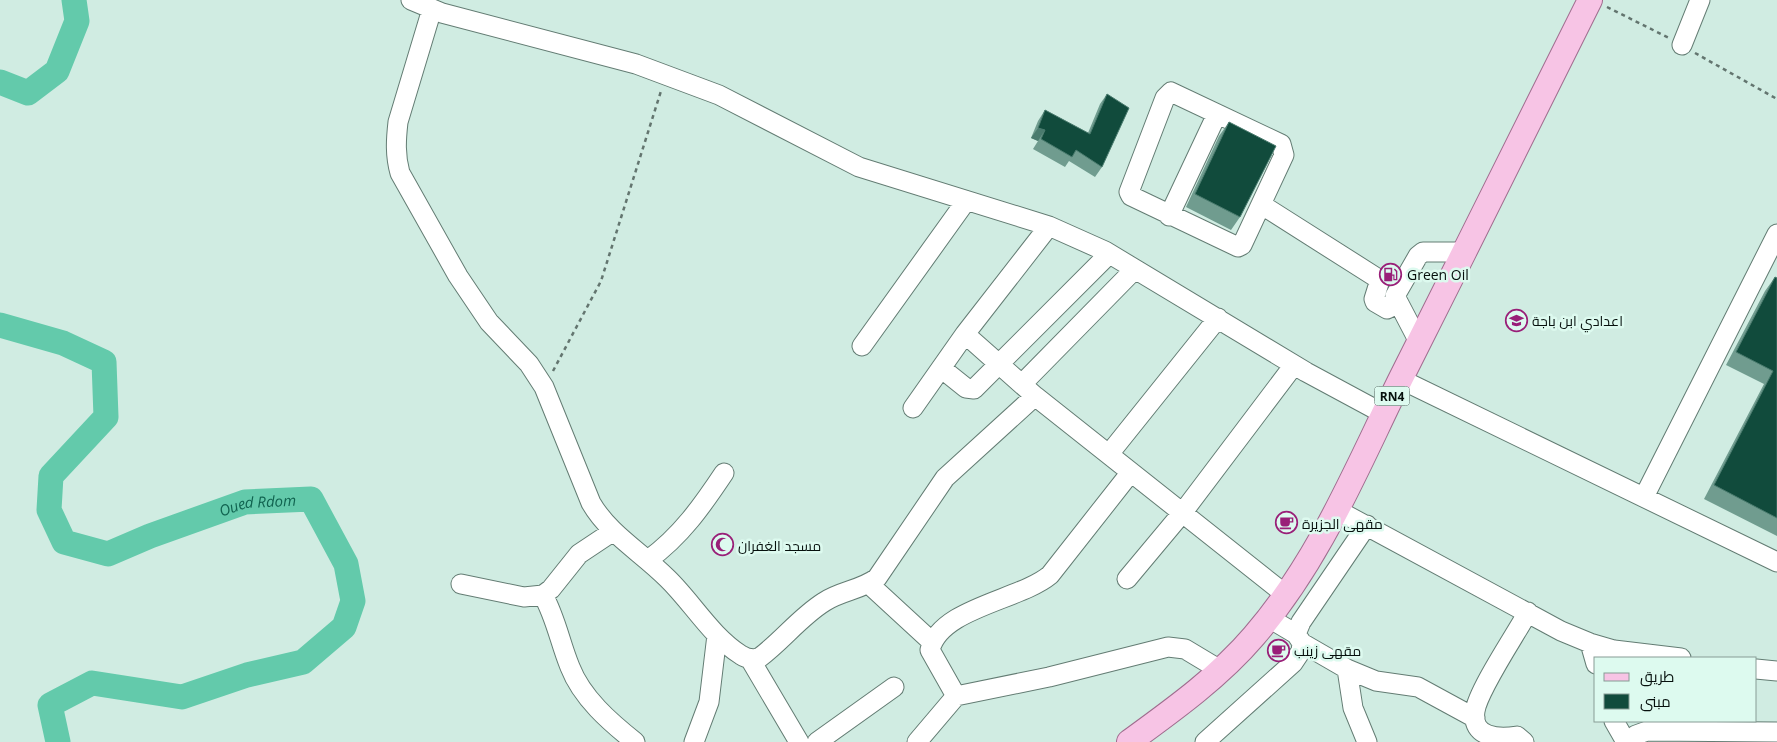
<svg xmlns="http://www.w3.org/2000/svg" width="1777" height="742" font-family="'Open Sans',Cairo,sans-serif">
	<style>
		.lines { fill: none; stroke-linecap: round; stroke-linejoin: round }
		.river { stroke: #63caab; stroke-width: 25 }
		.minor-casing { stroke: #637c73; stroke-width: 21 }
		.major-casing { stroke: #9f6c8e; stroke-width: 26 }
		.path { stroke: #63756f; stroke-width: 2.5; stroke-dasharray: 4 4; stroke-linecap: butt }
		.minor { stroke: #fff; stroke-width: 19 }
		.major { stroke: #f7c4e5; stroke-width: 24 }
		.wall { fill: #709c8f }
		.shaded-wall { fill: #4a7b6e }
		.building { fill: #114b3c; stroke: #4a7b6e }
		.labels { text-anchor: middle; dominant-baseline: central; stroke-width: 5; stroke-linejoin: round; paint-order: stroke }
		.shield { fill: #ddfaef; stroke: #465651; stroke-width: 1 }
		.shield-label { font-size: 12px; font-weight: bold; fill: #06100d }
		.poi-label { font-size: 14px; fill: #06100d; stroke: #ddfaef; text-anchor: start }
		.water-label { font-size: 15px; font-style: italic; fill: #116450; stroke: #ddfaef }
	</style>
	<rect width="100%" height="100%" fill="#d0ece2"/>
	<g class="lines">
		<g class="river">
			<path d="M 0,82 L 28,93 L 57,71 L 77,21 L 74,0"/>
			<path id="s1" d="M 0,325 L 63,343 L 104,362 L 106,417 L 51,476 L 49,510 L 64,542 L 108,554 L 150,536 L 245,502 L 311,499 L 346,564 L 353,601 L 344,627 L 303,662 L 247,675 L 182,697 L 92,683 L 50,705 L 58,742"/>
		</g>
		<defs>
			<path id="minor" d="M 411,0 L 442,13 L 636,64 L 719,95 L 859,167 L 1049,226 L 1105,251 L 1306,372 L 1384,414
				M 432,9 L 398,122 C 396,140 395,155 400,173 L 458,276 L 489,322 L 529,364 L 544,387 L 591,503 C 609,534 641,552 667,578 C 692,602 711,636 741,655 C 747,659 752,660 759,658 C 782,641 800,617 824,602 C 840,591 861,590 877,578 L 945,478 L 1035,396 L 1286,595
				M 1682,45 L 1700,0
				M 1171,92 L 1281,144 L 1284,155 L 1242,245 L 1238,247 L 1131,196 L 1129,192 L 1165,98 Z
				M 1262,205 L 1377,278 L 1379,283 L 1374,299 L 1375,302 L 1387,309 L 1397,304
				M 1169,216 L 1217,114
				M 1419,342 L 1395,296 L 1418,256 L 1423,252 L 1464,252
				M 862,346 L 966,201
				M 941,368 L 966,388 L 974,389 L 1109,254
				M 1400,379 L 1777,562
				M 1022,384 L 1135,269
				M 1035,396 L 965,334 L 1049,226
				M 913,408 L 965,334
				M 1109,454 L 1218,318
				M 1644,497 L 1777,234
				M 1337,510 L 1561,631 L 1590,643 L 1614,650 L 1681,658
				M 648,560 C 681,536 702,506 724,473
				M 1127,579 L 1183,512 L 1294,365
				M 461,584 L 524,597 L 543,595 L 551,589 L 579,554 L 612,532
				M 869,584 L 932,642
				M 543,595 C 556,618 560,643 570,667 C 582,698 610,722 635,742
				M 1269,618 L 1296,634 L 1302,643 L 1347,669 L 1376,681 L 1418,687 L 1475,718
				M 1296,634 L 1301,622 L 1367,525
				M 1590,643 L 1596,664
				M 750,659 L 799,742
				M 1347,669 L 1353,708 L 1367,742
				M 1756,669 L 1777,671
				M 956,696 L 1049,677 L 1168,647 L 1185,649 L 1220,670
				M 1614,721 L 1626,742
				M 694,742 L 709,702 L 717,635
				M 817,742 L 894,687
				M 917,742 L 956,696 L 930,650 C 940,608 1020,600 1050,575 L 1131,472
				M 1205,742 L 1293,663 L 1301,651 L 1302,643
				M 1524,742 L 1517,736 C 1499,739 1471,738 1475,711 C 1478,690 1516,634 1528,612
				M 1628,742 L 1636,735 L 1647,731 L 1777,732"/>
			<path id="major" d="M 1129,742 C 1173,710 1219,677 1254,636 C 1320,560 1357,467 1401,378 C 1464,252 1528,126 1590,0"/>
		</defs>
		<use href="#minor" class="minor-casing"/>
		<use href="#major" class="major-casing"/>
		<path class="path" d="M 1607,7 L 1669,38
			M 1695,53 L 1777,99
			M 553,371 L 601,281 L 661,91"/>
		<use href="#minor" class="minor"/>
		<use href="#major" class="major"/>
	</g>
	<path class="wall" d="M 1107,94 L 1102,167 L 1095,177 L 1069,161 L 1065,167 L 1033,149 L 1038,141 L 1031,138 L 1038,121 L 1045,110 L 1088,133 L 1100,104 Z
		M 1229,122 L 1240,217 L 1231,230 L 1186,207 L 1219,136 Z
		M 1775,277 L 1777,278 L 1777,536 L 1704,499 L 1764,384 L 1726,365 L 1765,291 Z"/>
	<path class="shaded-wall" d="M 1038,128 L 1045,130 L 1038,141 L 1031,138 Z"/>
	<path class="building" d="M 1107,94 L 1129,108 L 1102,167 L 1076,150 L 1072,157 L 1041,139 L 1045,130 L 1038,128 L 1045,110 L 1090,134 Z
		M 1229,122 L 1276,146 L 1240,217 L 1195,194 Z
		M 1775,277 L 1777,278 L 1777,518 L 1714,485 L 1773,371 L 1736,352 Z"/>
	<defs>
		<symbol id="fuel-ring" viewBox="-11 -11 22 22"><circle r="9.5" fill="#ddfaef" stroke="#991f78" stroke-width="1.5"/><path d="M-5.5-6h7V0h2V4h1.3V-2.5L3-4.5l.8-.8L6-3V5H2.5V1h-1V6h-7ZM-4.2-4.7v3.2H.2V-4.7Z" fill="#991f78"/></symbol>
		<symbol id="school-ring" viewBox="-11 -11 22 22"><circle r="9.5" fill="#ddfaef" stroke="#991f78" stroke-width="1.5"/><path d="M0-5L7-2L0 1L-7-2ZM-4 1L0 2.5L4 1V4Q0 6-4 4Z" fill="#991f78"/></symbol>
		<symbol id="cafe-ring" viewBox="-11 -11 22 22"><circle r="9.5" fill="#ddfaef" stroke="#991f78" stroke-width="1.5"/><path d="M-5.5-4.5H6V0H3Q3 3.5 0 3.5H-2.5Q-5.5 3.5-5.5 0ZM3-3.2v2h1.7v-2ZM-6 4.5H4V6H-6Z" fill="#991f78"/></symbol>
		<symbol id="mosque-ring" viewBox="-11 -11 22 22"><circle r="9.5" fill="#ddfaef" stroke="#991f78" stroke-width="1.5"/><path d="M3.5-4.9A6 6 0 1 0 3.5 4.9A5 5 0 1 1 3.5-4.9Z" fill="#991f78"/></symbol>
	</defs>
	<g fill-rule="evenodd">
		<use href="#fuel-ring" x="1378" y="262" width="25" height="25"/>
		<use href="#school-ring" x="1504" y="308" width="25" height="25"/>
		<use href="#cafe-ring" x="1274" y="510" width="25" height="25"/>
		<use href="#mosque-ring" x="710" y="532" width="25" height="25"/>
		<use href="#cafe-ring" x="1266" y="638" width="25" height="25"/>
	</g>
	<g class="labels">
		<rect class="shield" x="1374.5" y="386.5" width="35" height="19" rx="4"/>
		<g class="shield-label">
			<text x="1392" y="396">RN4</text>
		</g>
		<g class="poi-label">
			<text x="1407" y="274">Green Oil</text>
			<text x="1532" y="320">اعدادي ابن باجة</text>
			<text x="1302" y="523">مقهى الجزيرة</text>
			<text x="738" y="545">مسجد الغفران</text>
			<text x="1294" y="650">مقهى زينب</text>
		</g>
		<g class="water-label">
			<text stroke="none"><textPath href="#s1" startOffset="520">Oued Rdom</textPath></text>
		</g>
	</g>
	<rect x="1594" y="657" width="162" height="65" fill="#ddfaef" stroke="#879c95"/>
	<rect x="1604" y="673" width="25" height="8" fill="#f7c4e5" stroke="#879c95"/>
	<text x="1640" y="682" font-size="15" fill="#06100d">طريق</text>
	<rect x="1604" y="694" width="25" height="15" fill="#114b3c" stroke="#879c95"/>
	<text x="1640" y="707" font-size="15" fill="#06100d">مبنى</text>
</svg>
